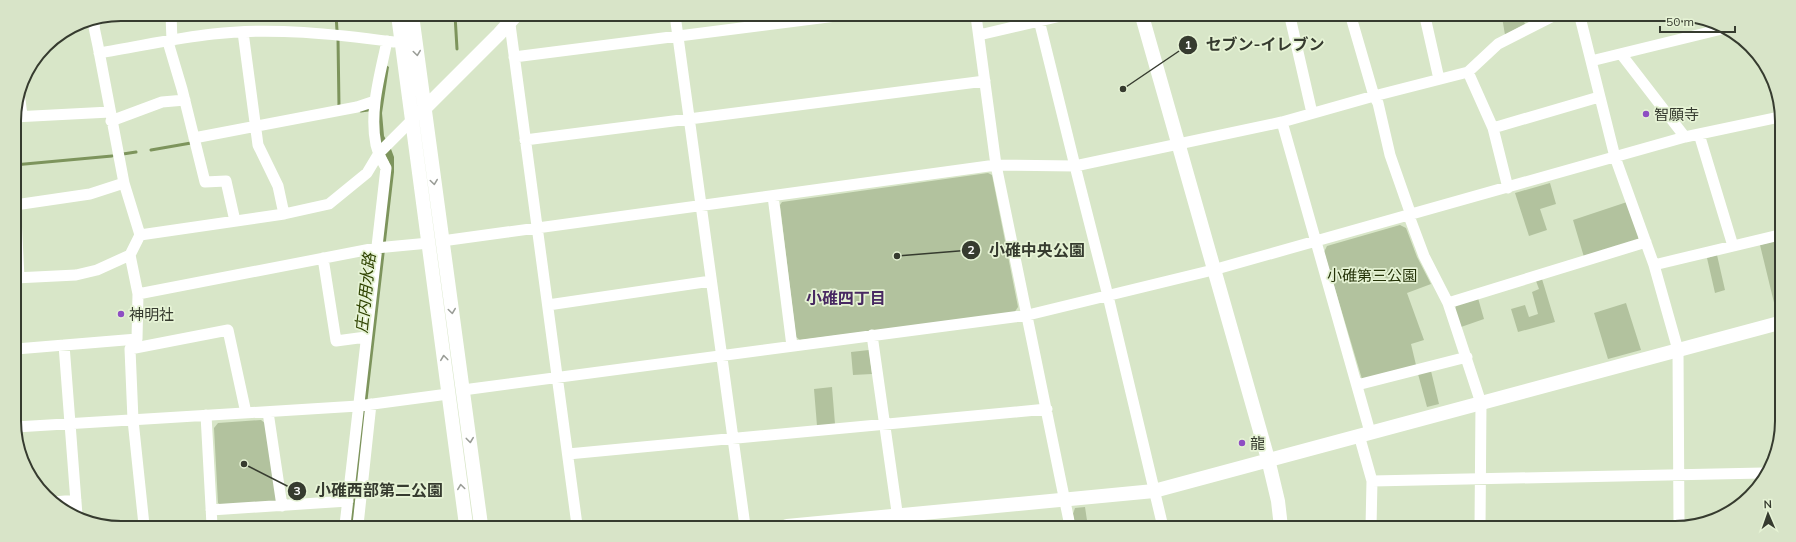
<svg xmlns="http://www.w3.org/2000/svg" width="1796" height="542" font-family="Mulish,'Noto Sans JP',sans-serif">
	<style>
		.green { fill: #b2c29e }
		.water { fill: #7d945c }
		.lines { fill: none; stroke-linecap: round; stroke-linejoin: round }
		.stream { stroke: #7d945c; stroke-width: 3 }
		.minor { stroke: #fff; stroke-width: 11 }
		.tertiary { stroke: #fff; stroke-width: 14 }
		.oneway { stroke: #9a9d97 }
		.poi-dot { fill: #8e4ec3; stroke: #e6f3d5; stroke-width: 1.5 }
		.labels { text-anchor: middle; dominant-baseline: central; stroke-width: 3.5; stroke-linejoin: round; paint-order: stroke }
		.poi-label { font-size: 15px; fill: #363b2f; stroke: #e6f3d5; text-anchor: start }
		.park-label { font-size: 15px; fill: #253308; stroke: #e6f3d5 }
		.water-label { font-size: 16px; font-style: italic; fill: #2f4301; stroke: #e6f3d5 }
		.neighbourhood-label { font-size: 16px; font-weight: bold; fill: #482962; stroke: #e6f3d5 }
		.rim { fill: none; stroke: #363b2f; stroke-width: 2 }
		.leader { fill: none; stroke: #363b2f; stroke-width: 1.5 }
		.callout-dot { fill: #363b2f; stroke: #e6f3d5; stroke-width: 1.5 }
		.mark-label { font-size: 12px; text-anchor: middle; font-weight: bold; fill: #fff }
		.callout-label { font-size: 16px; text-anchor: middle; font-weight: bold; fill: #363b2f; stroke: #e6f3d5; stroke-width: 3.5; stroke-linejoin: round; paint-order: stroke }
	</style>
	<rect width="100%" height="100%" fill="#d8e6c8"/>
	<path class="green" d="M 1502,17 L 1522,17 L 1525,24 L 1505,35 Z
		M 988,173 L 992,175 L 1018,307 L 1014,313 L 800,340 L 796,337 L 780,205 L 782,202 Z
		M 1550,183 L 1556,204 L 1540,209 L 1547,230 L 1529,236 L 1515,193 Z
		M 1627,202 L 1639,236 L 1637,241 L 1584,257 L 1573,220 Z
		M 1400,225 L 1406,228 L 1417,257 L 1431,284 L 1407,293 L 1424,340 L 1411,344 L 1416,365 L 1362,379 L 1324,252 L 1327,246 Z
		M 1779,240 L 1779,314 L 1777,315 L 1760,245 Z
		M 1717,255 L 1725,290 L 1715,293 L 1707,258 Z
		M 1542,279 L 1555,322 L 1518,332 L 1511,309 L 1525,305 L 1529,317 L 1538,314 L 1532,292 L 1539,289 L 1536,281 Z
		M 1478,298 L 1484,319 L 1461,327 L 1455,309 L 1456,305 Z
		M 1626,303 L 1641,350 L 1608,359 L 1594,313 Z
		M 869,350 L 872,374 L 853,375 L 851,352 Z
		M 1431,371 L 1439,404 L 1427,407 L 1418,374 Z
		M 832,387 L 835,424 L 817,426 L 814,389 Z
		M 261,420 L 266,424 L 278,501 L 221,505 L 218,503 L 214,428 L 218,423 Z
		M 1085,507 L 1088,527 L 1075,526 L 1073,514 L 1075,508 Z"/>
	<path class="water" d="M 386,65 L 389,67 L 382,113 L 384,136 L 391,149 L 394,157 L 394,172 L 353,525 L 349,525 L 389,172 L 389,162 L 379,143 L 378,111 Z"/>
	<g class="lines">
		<path class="stream" d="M 336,14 L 337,31
			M 455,15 L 457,49
			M 338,38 L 339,107
			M 361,111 L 368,110
			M 151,150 L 191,143
			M 123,154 L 136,152
			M 14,165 L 112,156"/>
		<path class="minor" d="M 171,14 L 172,41
			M 675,15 L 745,526
			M 976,16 L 996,165 L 1070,526
			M 1038,16 L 1075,166 L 1108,296 L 1163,527
			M 509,17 L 577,525
			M 1290,17 L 1312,113
			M 1351,17 L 1374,96 L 1378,103 L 1390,155 L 1411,215
			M 1425,17 L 1439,79
			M 1580,17 L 1615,157 L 1654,265 L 1678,350 L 1679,528
			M 96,19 L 94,27 L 98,46 L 124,183 L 140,235
			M 243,32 L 258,145 L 278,186 L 284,214
			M 979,35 L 1061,16
			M 168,42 L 182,89 L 205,182 L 226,181 L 235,221
			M 99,53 C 137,47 175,38 213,34 C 272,27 335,34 394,42
			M 1621,54 L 1685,137
			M 514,57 L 836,16
			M 1591,61 L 1722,29
			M 1468,72 L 1498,44 L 1551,17
			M 19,92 L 22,116
			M 14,117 L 110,112
			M 111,121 L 162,102 L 185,100
			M 1282,122 L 1370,432
			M 1493,128 L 1599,97
			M 1699,134 L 1733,246
			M 194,138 L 357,107 L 375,101
			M 525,140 L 985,81
			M 15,196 L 19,278
			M 773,196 L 792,346
			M 15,205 L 90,194 L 124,183
			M 1409,216 L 1424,256 L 1448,303 L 1481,403 L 1480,527
			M 442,241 L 996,165 L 1075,166 L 1282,122 L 1374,96 L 1468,72 L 1493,128 L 1508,188
			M 130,255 L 138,294 L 137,339 L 130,349 L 133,420 L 144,525
			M 323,258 L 336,341 L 366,337
			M 1654,265 L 1779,235
			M 15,278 L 76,275 L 97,270 L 130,255 L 140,235 L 284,214 L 329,204 L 367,173 L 379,153 L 412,120
			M 138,294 L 376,248 L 429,243
			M 1448,303 L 1646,242
			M 548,305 L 711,281
			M 872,335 L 899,526
			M 64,345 L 77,515
			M 16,349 L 137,339
			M 130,349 L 228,330 L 246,413
			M 1357,385 L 1467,357
			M 463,390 L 1028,315 L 1213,270 L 1685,137 L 1780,117
			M 268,412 L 282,506
			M 206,415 L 212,525
			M 16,427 L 358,406 L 448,394
			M 1359,435 L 1372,481 L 1371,527
			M 568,454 L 1047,409
			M 1372,481 L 1763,473
			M 54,502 L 76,500
			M 211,510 L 348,501
			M 345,525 L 386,168 C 382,161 378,153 376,145 C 369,111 380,75 387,41
			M 358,525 L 371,404"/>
		<path class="tertiary" d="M 398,15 L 466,525
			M 412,15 L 481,525
			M 1142,16 L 1268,459 L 1278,501 L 1281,527
			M 420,113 L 499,34 L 516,15
			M 787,526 L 1154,491 L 1779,323"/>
	</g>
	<defs><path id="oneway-chevron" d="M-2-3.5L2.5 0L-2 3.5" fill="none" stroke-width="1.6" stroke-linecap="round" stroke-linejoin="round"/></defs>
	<g class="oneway">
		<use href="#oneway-chevron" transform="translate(417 53) rotate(82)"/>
		<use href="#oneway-chevron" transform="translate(434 182) rotate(82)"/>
		<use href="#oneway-chevron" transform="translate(452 311) rotate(82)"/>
		<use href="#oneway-chevron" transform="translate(444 358) rotate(-97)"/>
		<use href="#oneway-chevron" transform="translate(470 440) rotate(83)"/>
		<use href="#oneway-chevron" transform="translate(461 487) rotate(-98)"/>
	</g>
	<g class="poi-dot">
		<circle cx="1646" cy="114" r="4"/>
		<circle cx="121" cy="314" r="4"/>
		<circle cx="1242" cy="443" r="4"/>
	</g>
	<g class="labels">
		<g class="poi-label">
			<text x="1654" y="114">智願寺</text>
			<text x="129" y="314">神明社</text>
			<text x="1250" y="443">龍</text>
		</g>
		<g class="park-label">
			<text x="1372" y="275">小碓第三公園</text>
		</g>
		<g class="water-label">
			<text transform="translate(365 293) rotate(-84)">庄内用水路</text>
		</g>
		<g class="neighbourhood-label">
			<text x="846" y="298">小碓四丁目</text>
		</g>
	</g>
	<path d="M0 0H1796V542H0ZM121 21H1675A100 100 0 0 1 1775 121V421A100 100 0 0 1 1675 521H121A100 100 0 0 1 21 421V121A100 100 0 0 1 121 21Z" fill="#d8e4c8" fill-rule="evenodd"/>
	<path class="rim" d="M121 21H1675A100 100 0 0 1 1775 121V421A100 100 0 0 1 1675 521H121A100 100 0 0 1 21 421V121A100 100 0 0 1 121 21Z"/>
	<path class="leader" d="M1123 89L1188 45M897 256L971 250M244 464L297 491"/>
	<g class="callout-dot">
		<circle cx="1123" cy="89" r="4"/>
		<circle cx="897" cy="256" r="4"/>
		<circle cx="244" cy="464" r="4"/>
		<circle cx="1188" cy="45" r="10"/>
		<circle cx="971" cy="250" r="10"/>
		<circle cx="297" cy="491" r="10"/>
	</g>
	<g class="mark-label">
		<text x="1188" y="49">1</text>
		<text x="971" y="254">2</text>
		<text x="297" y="495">3</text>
	</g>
	<g class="callout-label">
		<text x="1265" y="50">セブン-イレブン</text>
		<text x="1037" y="256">小碓中央公園</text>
		<text x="379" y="496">小碓西部第二公園</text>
	</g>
	<g transform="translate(1768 514) rotate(358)" stroke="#e6f3d5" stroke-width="3" paint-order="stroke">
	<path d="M0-3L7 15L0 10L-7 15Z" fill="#363b2f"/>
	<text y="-6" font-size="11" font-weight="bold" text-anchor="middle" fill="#363b2f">N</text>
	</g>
	<path d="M1660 26v6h75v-6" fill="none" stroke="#363b2f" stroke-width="2"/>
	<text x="1666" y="26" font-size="12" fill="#363b2f" stroke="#e6f3d5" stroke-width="3" paint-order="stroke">50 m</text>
</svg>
